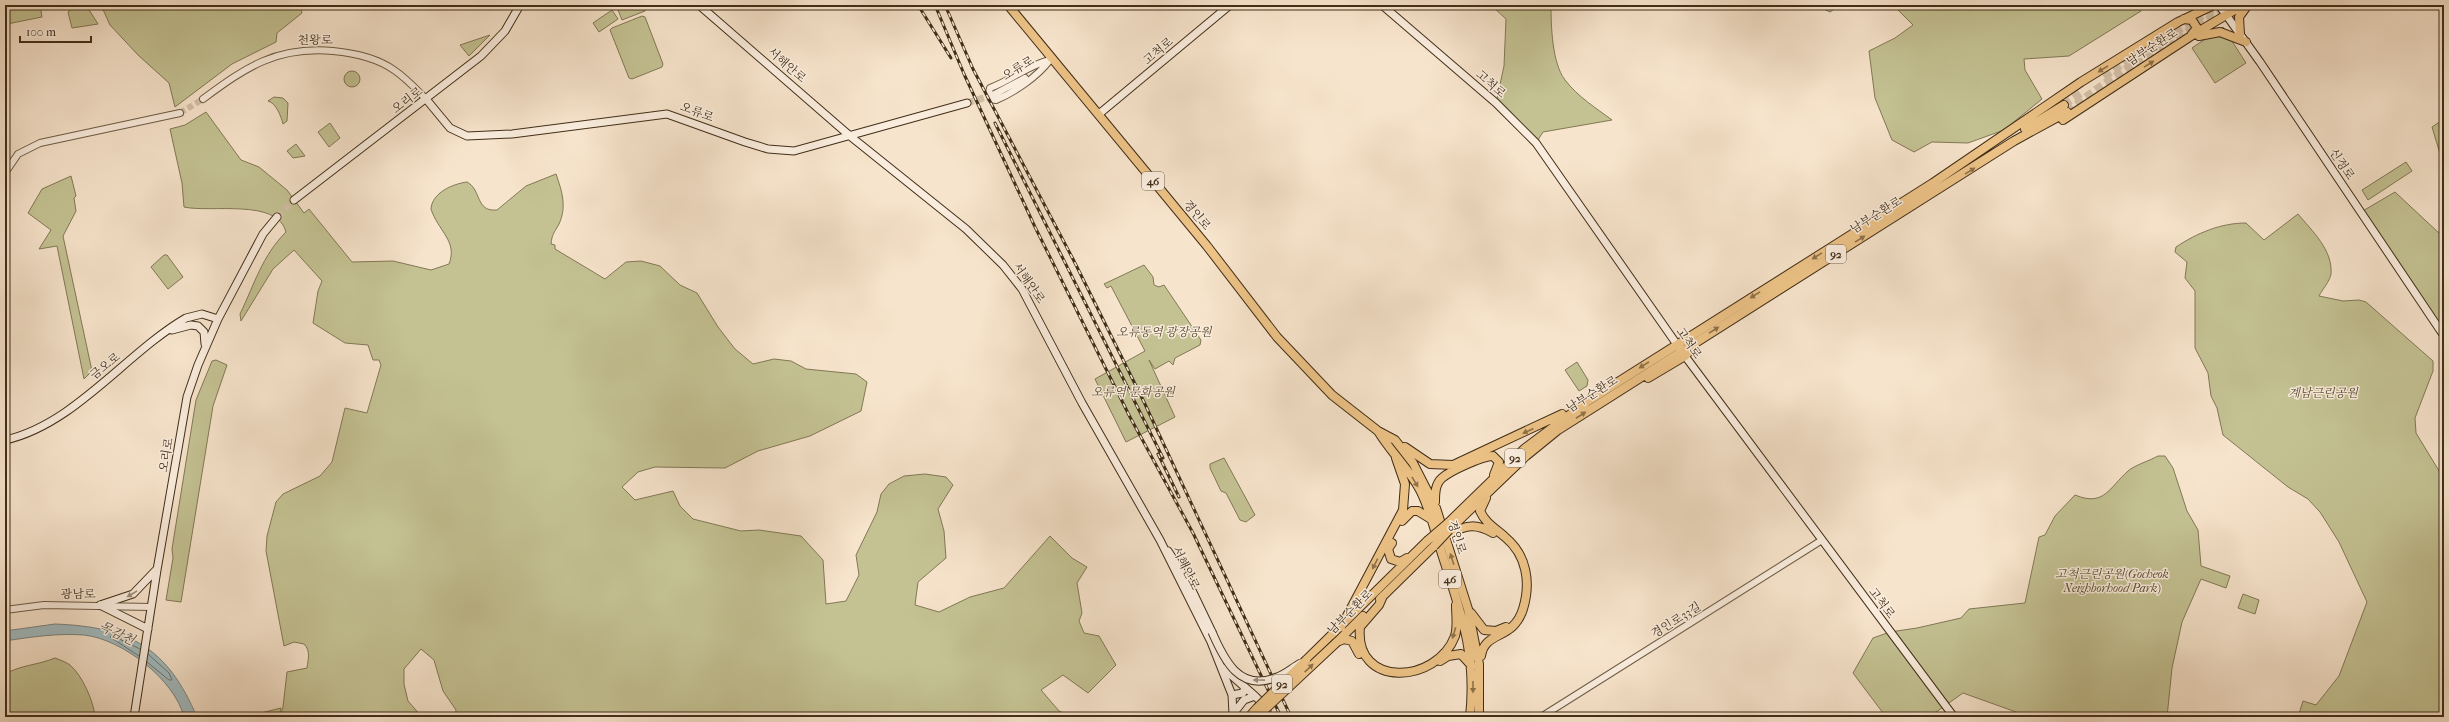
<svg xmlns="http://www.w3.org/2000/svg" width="2449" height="722" font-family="'IM FELL French Canon','Noto Serif KR',serif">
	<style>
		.green { fill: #c4c293; stroke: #827856 }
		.water { fill: #a2bcc2; stroke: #7b837e }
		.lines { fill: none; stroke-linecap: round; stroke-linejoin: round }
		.shore { stroke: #72756d; stroke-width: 1 }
		.tertiary-tunnel { stroke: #d3c0a8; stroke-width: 6; stroke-dasharray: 6 3; stroke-linecap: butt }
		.secondary-tunnel { stroke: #d3c0a8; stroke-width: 7; stroke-dasharray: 7 3.5; stroke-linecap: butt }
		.primary-tunnel { stroke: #d3c0a8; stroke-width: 8; stroke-dasharray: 8 4; stroke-linecap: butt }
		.tertiary-casing { stroke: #6e5c45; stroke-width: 8 }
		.secondary-casing { stroke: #412e18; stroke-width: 9 }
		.primary-casing { stroke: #412e18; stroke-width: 10 }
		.tertiary { stroke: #faedde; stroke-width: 6 }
		.secondary { stroke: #faedde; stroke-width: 7 }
		.primary { stroke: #ecc286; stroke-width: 8 }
		.rail-casing { stroke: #412e18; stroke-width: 3 }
		.rail { stroke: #faedde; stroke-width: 1.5; stroke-dasharray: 4.5; stroke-linecap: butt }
		.secondary-bridge-casing { stroke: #412e18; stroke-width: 9; stroke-linecap: butt }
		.primary-bridge-casing { stroke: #412e18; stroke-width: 10; stroke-linecap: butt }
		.secondary-bridge { stroke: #faedde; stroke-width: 7 }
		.primary-bridge { stroke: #ecc286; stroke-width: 8 }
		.oneway { fill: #8e714a }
		.oneway2 { fill: #9e8e7b }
		.labels { text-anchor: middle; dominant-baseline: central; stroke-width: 3; stroke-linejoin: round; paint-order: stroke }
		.shield { fill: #faedde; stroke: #786753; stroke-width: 1 }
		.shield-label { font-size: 11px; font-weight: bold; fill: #412e18 }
		.street-label { font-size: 12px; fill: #412e18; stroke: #faedde }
		.park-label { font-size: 12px; font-style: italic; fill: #5b4c31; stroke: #faedde }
		.water-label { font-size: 13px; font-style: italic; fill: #595242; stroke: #faedde }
	</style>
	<rect width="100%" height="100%" fill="#f7e4cc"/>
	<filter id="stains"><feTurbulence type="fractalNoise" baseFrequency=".005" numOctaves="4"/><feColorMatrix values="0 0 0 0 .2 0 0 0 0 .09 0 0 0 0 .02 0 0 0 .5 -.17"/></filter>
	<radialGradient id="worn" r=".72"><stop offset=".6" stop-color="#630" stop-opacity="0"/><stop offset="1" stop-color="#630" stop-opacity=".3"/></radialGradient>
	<path class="green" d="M 5,5 L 40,5 L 42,17 L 12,23 L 5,27 Z
		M 77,5 L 86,5 L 98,24 L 72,28 L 68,12 Z
		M 101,5 L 300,5 L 302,13 L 277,33 L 276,42 L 232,64 L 175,107 L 169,83 L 138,55 L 110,25 Z
		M 631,5 L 642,5 L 645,11 L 622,20 L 618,10 Z
		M 1491,5 L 1551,5 C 1551,26 1552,63 1565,80 C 1578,97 1596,108 1612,120 L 1543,132 L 1536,143 L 1496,103 L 1504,66 L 1506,19 Z
		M 1815,5 L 1840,5 L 1830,12 Z
		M 1893,5 L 2137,5 L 2141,11 L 2069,56 L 2024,59 L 2025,70 L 2042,99 L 2004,130 L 1968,143 L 1932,142 L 1914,152 L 1892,140 L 1875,98 L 1869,51 L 1895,38 L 1913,25 Z
		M 612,10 L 618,19 L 599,32 L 593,23 Z
		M 642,16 L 645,17 L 663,64 L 662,67 L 632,79 L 629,78 L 610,30 L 612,28 Z
		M 2223,27 L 2246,63 L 2215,83 L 2192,48 Z
		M 490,35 L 469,56 L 460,45 Z
		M344 79a8 8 0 1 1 16 0a8 8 0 1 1-16 0Z
		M 274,97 L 283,98 L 288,103 L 287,121 L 283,124 C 281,116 276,103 268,101 Z
		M 206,112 L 241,160 L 259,167 L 287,190 L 304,213 L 309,209 L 352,262 L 393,261 L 431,270 L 449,264 C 458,241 438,231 431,209 C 432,193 452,184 467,182 C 482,190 475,212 497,210 L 526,186 L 556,174 C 562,191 567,207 559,224 C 554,233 552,234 551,244 L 555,245 L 555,249 L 605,279 L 626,262 L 641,261 L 660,266 L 680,285 L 697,293 L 718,327 L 735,349 L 753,364 L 774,359 L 791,361 L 806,369 L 856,374 L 867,382 L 861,411 L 810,436 L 758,451 L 725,468 L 655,467 L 638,472 L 622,487 L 635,500 L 673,491 L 680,506 L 693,519 L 741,531 L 759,530 L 801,536 L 823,560 L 826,604 L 846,601 L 859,575 L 856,555 L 877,512 L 881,494 L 889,484 L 904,476 L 925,474 L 946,477 L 953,485 L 938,509 L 944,531 L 946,558 L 918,582 L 915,605 L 939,612 L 970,597 L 1004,588 L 1050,536 L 1072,558 L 1087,567 L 1077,583 L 1082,613 L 1079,621 L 1084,633 L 1099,636 L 1116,665 L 1088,693 L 1063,675 L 1041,690 L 1059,711 L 1068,715 L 1068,717 L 455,717 L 456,710 L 443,691 L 434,660 L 421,649 L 404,669 L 404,684 L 408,701 L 422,717 L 280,717 L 283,707 L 287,672 L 307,668 C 308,659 311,651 304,644 L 294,642 L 284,646 L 266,551 L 267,536 L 276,502 L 283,494 L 320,476 L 332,462 L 345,408 L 367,413 L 381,365 L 379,360 L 373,360 L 368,345 L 345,343 L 313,323 L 318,291 L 322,281 L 294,250 L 273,269 L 241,321 L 240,314 C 255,283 262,256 286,232 C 278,198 210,213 184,207 L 182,183 L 170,129 L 185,125 Z
		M 2444,119 L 2444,167 L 2432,127 Z
		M 330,123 L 340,138 L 329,147 L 318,132 Z
		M 296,144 L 305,156 L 293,158 L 287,151 Z
		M 2406,162 L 2412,171 L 2368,200 L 2362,190 Z
		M 71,176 L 76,196 L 74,198 L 76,211 L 63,236 L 92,371 L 84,379 L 57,246 L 39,249 L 51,230 L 28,213 L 42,189 Z
		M 2395,192 L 2440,234 L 2444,252 L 2444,336 L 2361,212 Z
		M 2298,214 C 2312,231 2333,250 2331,274 C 2330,281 2322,290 2319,296 L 2343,301 L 2359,300 L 2366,302 L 2433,361 L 2433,371 L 2415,418 L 2416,433 L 2444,479 L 2444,717 L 2298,717 L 2303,701 L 2316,705 L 2339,676 L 2367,602 L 2339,542 L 2320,512 L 2308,499 L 2288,487 L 2223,435 L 2217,408 L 2211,396 L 2208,373 L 2195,348 L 2195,291 L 2185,278 L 2187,262 L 2175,252 L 2176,247 C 2197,233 2221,223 2246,223 L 2264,240 Z
		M 164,255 L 167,255 L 183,277 L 168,289 L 151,267 Z
		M 1144,265 L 1153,277 L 1154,285 L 1159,287 L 1164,285 L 1201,340 L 1200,345 L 1175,358 L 1173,365 L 1169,361 L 1155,369 L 1149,360 L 1175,417 L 1126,442 L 1095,379 L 1145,351 L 1111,286 L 1107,288 L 1104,284 Z
		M 216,360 L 227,365 L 213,406 L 181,602 L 166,600 L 173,558 L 172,549 L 196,400 L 212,361 Z
		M 1577,362 L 1588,380 L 1587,386 L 1579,391 L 1565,370 Z
		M 2158,456 L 2165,456 L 2173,468 L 2187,511 L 2198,530 L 2201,566 L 2230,576 L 2226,588 L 2201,579 L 2182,622 L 2172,668 L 2167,717 L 2030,717 L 1963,693 L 1929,717 L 1886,717 L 1853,673 L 1873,638 L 1890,632 L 1917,628 L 1961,618 L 1969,609 L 2025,603 L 2039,537 L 2045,535 L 2055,516 L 2075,495 C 2104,507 2109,488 2128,471 C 2135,465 2149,461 2158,456 Z
		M 1224,458 L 1255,515 L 1246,522 L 1240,520 L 1226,493 L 1221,491 L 1210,468 L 1210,464 Z
		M 2243,594 L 2259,600 L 2255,614 L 2238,608 Z
		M 55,658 C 60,660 66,662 70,665 C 82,675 94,702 95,717 L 5,717 L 5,674 C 21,665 38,665 55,658 Z
		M 281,708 L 279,717 L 245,717 Z"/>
	<path class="water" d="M 55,624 C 130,627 167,647 197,717 L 184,717 C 175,680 122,639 84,635 C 59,633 30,637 5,641 L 5,631 Z"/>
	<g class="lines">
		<path class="shore" d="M 139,656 L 110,637 L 113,636 L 140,649
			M 147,662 L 169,680 L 172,680 L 169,673 L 148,654"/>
		<path class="tertiary-tunnel" d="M 180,113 L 203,99"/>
		<path class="secondary-tunnel" d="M 967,103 L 993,95
			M 277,217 L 294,200"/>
		<path class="primary-tunnel" d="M 2104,77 L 2130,58 L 2215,8
			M 2064,105 L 2081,93
			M 2067,112 C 2118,70 2177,38 2233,5"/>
		<defs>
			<path id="tertiary" d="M 1050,60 C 1037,77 1015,92 996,100 L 991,99 L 989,93 L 990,88 C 1012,80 1028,65 1050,60 Z
				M 993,95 L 1025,78
				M 203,99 C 246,67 277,46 333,51 C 354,53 377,58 394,70 C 406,78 416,89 426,99
				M 5,173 L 18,154 L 40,143 L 180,113
				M 5,610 L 44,605 L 151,607
				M 1541,717 L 1822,540"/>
			<path id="secondary" d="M 699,5 L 850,136 L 966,229 L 1003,265 L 1022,289 L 1082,403 L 1160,540 L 1211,642 L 1232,695 L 1233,714
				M 1382,5 L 1496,103 L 1536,143 L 1685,356 L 1954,717
				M 2219,5 L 2260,62 L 2444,336
				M 426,99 L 450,128 L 467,136 L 512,134 L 667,114 L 745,142 L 768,149 L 794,151 L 967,103
				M 1099,114 L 1230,5
				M 294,200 L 481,56 L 505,31 L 520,5
				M 172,330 L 191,325 L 198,326 L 204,332 L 205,344
				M 5,440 C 74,425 126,353 186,318 L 202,314 L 218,319
				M 1168,551 L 1188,582 L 1212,632
				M 100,605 L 133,594 L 156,570
				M 100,605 L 148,629
				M 1223,668 L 1255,696
				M 1232,695 L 1243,693 L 1245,687
				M 1233,714 L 1244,700 L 1255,696 L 1266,707 L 1268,717
				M 134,717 L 157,570 L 187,397 L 198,365 L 218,319 L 263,234 L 277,217"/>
			<path id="primary" d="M 1008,5 L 1207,246 L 1277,337 L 1332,395 L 1378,431 L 1395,440 L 1413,463 L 1436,508 L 1468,609 L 1479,664 L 1479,717
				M 2184,19 L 2192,20 L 2197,28 L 2192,34
				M 2240,34 L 2239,17 L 2247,6
				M 2199,36 L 2220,32 L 2246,42
				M 2063,120 L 2191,36 L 2243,5
				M 2025,129 L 2064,105
				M 1648,378 L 1685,356 L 1694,346
				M 1378,431 C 1390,451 1407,467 1419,488 C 1430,508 1435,532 1442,554 C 1461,613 1477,654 1470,717
				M 1405,447 L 1430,464 L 1453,465 L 1562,414
				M 1435,502 C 1435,494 1435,484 1442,478 C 1450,471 1482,456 1493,456 L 1499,462 L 1494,475
				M 1402,521 L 1412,511 L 1418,511 L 1431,519
				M 1448,523 L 1524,449 L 1588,401 L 1933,183 L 2081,82 L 2178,22 L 2214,5
				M 1449,530 L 1526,456 L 1558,430 L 2014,141 L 2067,112
				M 1451,534 C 1466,524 1477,524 1493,533
				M 1392,543 L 1388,549 L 1391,559 L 1400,562 L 1407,558
				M 1383,596 L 1379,605 L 1360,627 C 1354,689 1437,684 1455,636 C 1458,626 1456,615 1456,605
				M 1380,599 L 1434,546
				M 1471,613 L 1484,630 L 1496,631 L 1506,627
				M 1341,627 L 1403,510 L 1405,484 L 1396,458
				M 1339,640 L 1363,616
				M 1337,642 L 1344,639 L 1352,641 L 1359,654
				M 1481,656 C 1485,630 1513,641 1523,609 C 1531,583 1527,555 1505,537 C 1495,528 1486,524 1480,511 L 1486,498
				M 1306,660 L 1427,541
				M 1440,661 L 1448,656 L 1461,654 L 1472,666
				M 1249,717 L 1257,708"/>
		</defs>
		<use href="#tertiary" class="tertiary-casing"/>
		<use href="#secondary" class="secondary-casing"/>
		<use href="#primary" class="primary-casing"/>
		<use href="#tertiary" class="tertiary"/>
		<use href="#secondary" class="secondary"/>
		<use href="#primary" class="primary"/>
		<defs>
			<path id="rail" d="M 918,5 L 951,58
				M 935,5 L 964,74 L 1035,227 L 1130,417 L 1193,533 L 1281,717
				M 945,5 L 973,69 L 1074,261 L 1144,402 L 1291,717
				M 995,123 L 1163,458
				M 1158,454 L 1179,497"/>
		</defs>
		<use href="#rail" class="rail-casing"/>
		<use href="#rail" class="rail"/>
		<defs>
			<path id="secondary-bridge" d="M 1212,632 C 1224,660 1240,693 1277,677 C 1286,674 1293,667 1301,663"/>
			<path id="primary-bridge" d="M 1427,541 L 1448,523
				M 1434,546 L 1449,530
				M 1257,708 L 1306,660
				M 1260,714 L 1337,642"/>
		</defs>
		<use href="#secondary-bridge" class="secondary-bridge-casing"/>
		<use href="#primary-bridge" class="primary-bridge-casing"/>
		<use href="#secondary-bridge" class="secondary-bridge"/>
		<use href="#primary-bridge" class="primary-bridge"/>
	</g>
	<defs><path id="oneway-solid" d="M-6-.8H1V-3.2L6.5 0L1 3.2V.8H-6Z"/></defs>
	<g class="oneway">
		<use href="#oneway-solid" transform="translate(2149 64) rotate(-32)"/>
		<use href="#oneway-solid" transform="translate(2103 69) rotate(148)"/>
		<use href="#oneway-solid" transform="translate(1970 171) rotate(-32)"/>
		<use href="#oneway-solid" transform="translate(1860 239) rotate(-32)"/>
		<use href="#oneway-solid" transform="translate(1817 256) rotate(148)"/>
		<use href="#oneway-solid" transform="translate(1755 295) rotate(148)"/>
		<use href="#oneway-solid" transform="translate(1714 330) rotate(-32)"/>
		<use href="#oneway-solid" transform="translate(1644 365) rotate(148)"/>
		<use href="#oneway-solid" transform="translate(1581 415) rotate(-33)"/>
		<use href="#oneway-solid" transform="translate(1528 431) rotate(156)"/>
		<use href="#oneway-solid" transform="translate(1415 482) rotate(59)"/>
		<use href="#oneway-solid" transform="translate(1452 559) rotate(-108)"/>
		<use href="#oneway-solid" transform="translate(1375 564) rotate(117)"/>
		<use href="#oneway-solid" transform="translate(1454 633) rotate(106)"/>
		<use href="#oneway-solid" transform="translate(1309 668) rotate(-43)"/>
		<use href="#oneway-solid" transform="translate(1473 687) rotate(90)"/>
	</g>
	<g class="oneway2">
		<use href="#oneway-solid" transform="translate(132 594) rotate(149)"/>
		<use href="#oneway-solid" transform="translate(1259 680) rotate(-179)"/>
	</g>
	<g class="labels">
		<g class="shield">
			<rect x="1142" y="172" width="22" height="18" rx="3"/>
			<rect x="1826" y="245" width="20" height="18" rx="3"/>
			<rect x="1505" y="449" width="20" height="18" rx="3"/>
			<rect x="1439" y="570" width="22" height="18" rx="3"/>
			<rect x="1272" y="675" width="20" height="18" rx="3"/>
		</g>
		<g class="shield-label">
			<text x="1153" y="181">46</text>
			<text x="1836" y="254">92</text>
			<text x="1515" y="458">92</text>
			<text x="1450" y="579">46</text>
			<text x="1282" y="684">92</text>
		</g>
		<g class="street-label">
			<text x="315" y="40">천왕로</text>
			<text transform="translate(2152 47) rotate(-33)">남부순환로</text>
			<text transform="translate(1158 51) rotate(-40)">고척로</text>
			<text transform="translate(787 65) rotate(41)">서해안로</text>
			<text transform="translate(1018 68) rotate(-31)">오류로</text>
			<text transform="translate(1491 84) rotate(41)">고척로</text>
			<text transform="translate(407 100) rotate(-37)">오리로</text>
			<text transform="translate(697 112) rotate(20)">오류로</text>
			<text transform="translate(2342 164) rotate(56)">신정로</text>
			<text transform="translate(1197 215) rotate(50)">경인로</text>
			<text transform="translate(1876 215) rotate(-32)">남부순환로</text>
			<text transform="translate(1029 283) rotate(55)">서해안로</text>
			<text transform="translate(1689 343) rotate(55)">고척로</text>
			<text transform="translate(105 366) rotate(-39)">금오로</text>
			<text transform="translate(1592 394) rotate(-32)">남부순환로</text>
			<text transform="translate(166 455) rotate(-80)">오리로</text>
			<text transform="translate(1457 537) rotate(72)">경인로</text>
			<text transform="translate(1186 568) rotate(64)">서해안로</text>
			<text x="78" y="594">광남로</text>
			<text transform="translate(1882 603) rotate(53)">고척로</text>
			<text transform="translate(1350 612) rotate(-45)">남부순환로</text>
			<text transform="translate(1676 620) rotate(-32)">경인로33길</text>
		</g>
		<g class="park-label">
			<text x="1164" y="332">오류동역 광장공원</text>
			<text x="1133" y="392">오류역 문화공원</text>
			<text x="2323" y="393">계남근린공원</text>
			<text x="2112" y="574">고척근린공원(Gocheok<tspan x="2112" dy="14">Neighborhood Park)</tspan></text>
		</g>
		<g class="water-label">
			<text transform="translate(117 633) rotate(25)">목감천</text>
		</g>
	</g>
	<rect width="2449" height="722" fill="none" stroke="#f7e4cc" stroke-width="20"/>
	<rect x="6" y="6" width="2437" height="710" fill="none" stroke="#412e18" stroke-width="2"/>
	<rect x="10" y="10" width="2429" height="702" fill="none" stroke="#412e18"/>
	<path d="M20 36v6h71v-6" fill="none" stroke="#412e18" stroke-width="2"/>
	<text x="26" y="36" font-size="12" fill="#412e18" stroke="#faedde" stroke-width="3" paint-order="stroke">100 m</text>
	<rect width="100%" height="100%" filter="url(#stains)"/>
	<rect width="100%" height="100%" fill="url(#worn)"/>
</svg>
